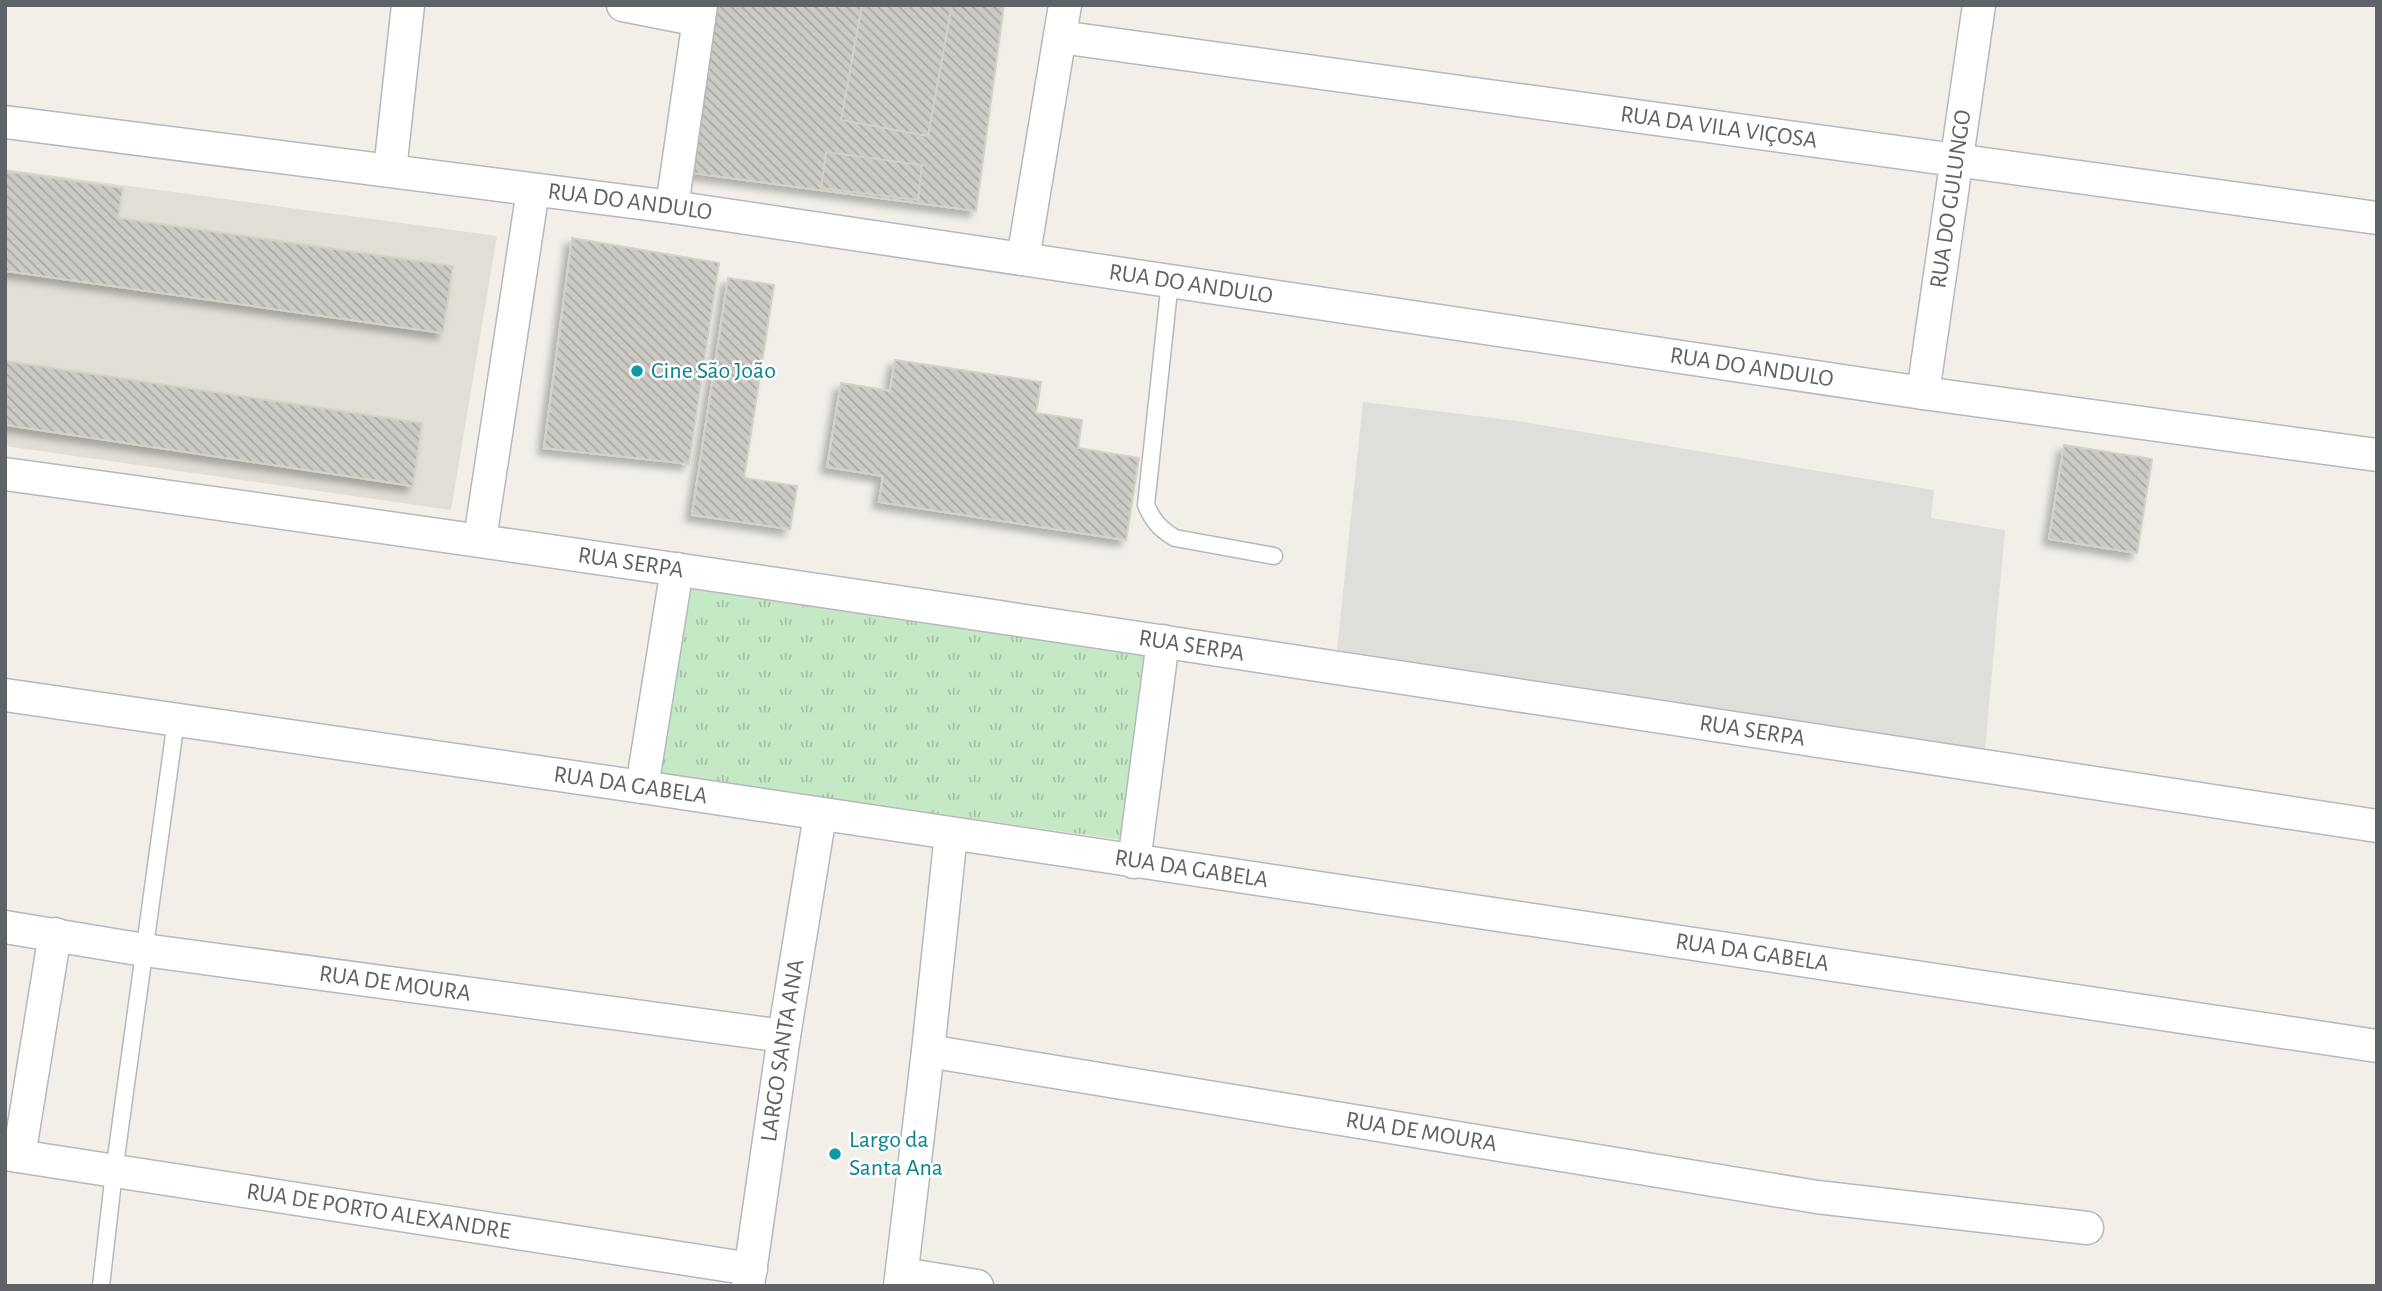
<svg xmlns="http://www.w3.org/2000/svg" width="2382" height="1291" font-family="'Alegreya Sans',sans-serif">
	<style>
		.industrial { fill: #e0deda }
		.education { fill: #e1ded6 }
		.park { fill: url(#park-tufts) }
		.building { fill: url(#building-back-hatch); stroke: #d6d1c6; stroke-width: 2; filter: url(#shadow) }
		.lines { fill: none; stroke-linecap: round; stroke-linejoin: round }
		.lane-casing { stroke: #b5b8bc; stroke-width: 19 }
		.street-casing { stroke: #b5b8bc; stroke-width: 35 }
		.lane { stroke: #fff; stroke-width: 16 }
		.street { stroke: #fff; stroke-width: 32 }
		.culture-dot { fill: #0f9aa8; stroke: #fff; stroke-width: 2.5 }
		.labels { text-anchor: middle; dominant-baseline: central; stroke-width: 5; stroke-linejoin: round; paint-order: stroke }
		.street-label { font-size: 24px; fill: #5f6368; stroke: #fff }
		.culture-label { font-size: 24px; fill: #0d838f; stroke: #fff; text-anchor: start }
	</style>
	<defs>
		<pattern id="park-tufts" width="24" height="20" patternUnits="userSpaceOnUse" patternTransform="scale(1.75)"><rect width="24" height="20" fill="#c5e8c5"/><path d="M3 7l-1-3M5 7V3M7 7l1-3M15 17l-1-3M17 17v-4M19 17l1-3" fill="none" stroke="#a3c0a4"/></pattern>
		<pattern id="building-back-hatch" width="6" height="6" patternUnits="userSpaceOnUse" patternTransform="scale(1.75)"><rect width="6" height="6" fill="#cccac5"/><path d="M-1 5l2 2M0 0l6 6M5-1l2 2" fill="none" stroke="#a9a8a4"/></pattern>
		<filter id="shadow"><feDropShadow dx="-6" dy="6" stdDeviation="3.5" flood-color="#0004"/></filter>
	</defs>
	<rect width="100%" height="100%" fill="#f1efe8"/>
	<path class="industrial" d="M 1363,402 L 1517,421 L 1934,490 L 1931,518 L 2005,530 L 1985,749 L 1337,650 Z"/>
	<path class="education" d="M 5,169 L 497,236 L 451,510 L 5,446 Z"/>
	<path class="park" d="M 688,585 L 1151,651 L 1123,840 L 661,775 Z"/>
	<path class="building" d="M 709,5 L 1004,5 L 976,211 L 685,172 Z
		M 862,5 L 952,5 L 928,136 L 841,120 Z
		M 826,152 L 922,165 L 918,200 L 821,188 Z
		M 5,171 L 123,188 L 118,218 L 453,266 L 443,333 L 5,271 Z
		M 572,238 L 719,263 L 689,464 L 544,448 Z
		M 728,278 L 774,285 L 744,478 L 797,486 L 790,529 L 692,515 Z
		M 895,360 L 1041,382 L 1036,413 L 1082,420 L 1078,448 L 1139,458 L 1126,540 L 879,502 L 883,476 L 827,467 L 841,383 L 890,391 Z
		M 5,361 L 422,423 L 413,486 L 5,425 Z
		M 2064,445 L 2152,459 L 2137,553 L 2049,539 Z"/>
	<g class="lines">
		<defs>
			<path id="lane" d="M 1170,281 L 1146,505 C 1153,521 1160,529 1175,538 L 1274,556
				M 101,1286 L 114,1172 L 176,720"/>
			<g id="street">
				<path d="M 623,5 L 699,20"/>
				<path id="s1" d="M 1060,37 L 2377,218"/>
				<path id="s2" d="M 5,122 L 672,207 L 1923,393 L 2377,455"/>
				<path d="M 390,170 L 408,5"/>
				<path d="M 672,207 L 701,5"/>
				<path d="M 1023,259 L 1065,5"/>
				<path id="s3" d="M 1923,393 L 1979,5"/>
				<path id="s4" d="M 5,474 C 797,583 1587,706 2377,826"/>
				<path d="M 480,539 L 533,190"/>
				<path id="s5" d="M 5,695 L 642,787 L 2377,1046"/>
				<path d="M 642,787 L 677,569"/>
				<path d="M 1134,862 L 1163,641"/>
				<path id="s6" d="M 5,927 L 144,950 L 784,1036"/>
				<path id="s7" d="M 928,1051 L 1817,1197 L 2087,1228"/>
				<path id="s8" d="M 5,1154 L 751,1269"/>
				<path d="M 19,1156 L 55,934"/>
				<path d="M 902,1274 L 977,1286"/>
				<path id="s9" d="M 748,1286 L 784,1036 L 820,815"/>
				<path d="M 900,1286 L 928,1051 L 951,834"/>
			</g>
		</defs>
		<use href="#lane" class="lane-casing"/>
		<use href="#street" class="street-casing"/>
		<use href="#lane" class="lane"/>
		<use href="#street" class="street"/>
	</g>
	<g class="culture-dot">
		<circle cx="637" cy="371" r="7"/>
		<circle cx="835" cy="1154" r="7"/>
	</g>
	<g class="labels">
		<g class="street-label">
			<text stroke="none"><textPath href="#s1" startOffset="665">RUA DA VILA VIÇOSA</textPath></text>
			<text stroke="none"><textPath href="#s3" startOffset="196">RUA DO GULUNGO</textPath></text>
			<text stroke="none"><textPath href="#s2" startOffset="630">RUA DO ANDULO</textPath></text>
			<text stroke="none"><textPath href="#s2" startOffset="1197">RUA DO ANDULO</textPath></text>
			<text stroke="none"><textPath href="#s2" startOffset="1764">RUA DO ANDULO</textPath></text>
			<text stroke="none"><textPath href="#s4" startOffset="632">RUA SERPA</textPath></text>
			<text stroke="none"><textPath href="#s4" startOffset="1199">RUA SERPA</textPath></text>
			<text stroke="none"><textPath href="#s4" startOffset="1766">RUA SERPA</textPath></text>
			<text stroke="none"><textPath href="#s5" startOffset="632">RUA DA GABELA</textPath></text>
			<text stroke="none"><textPath href="#s5" startOffset="1199">RUA DA GABELA</textPath></text>
			<text stroke="none"><textPath href="#s5" startOffset="1766">RUA DA GABELA</textPath></text>
			<text stroke="none"><textPath href="#s6" startOffset="394">RUA DE MOURA</textPath></text>
			<text stroke="none"><textPath href="#s9" startOffset="238">LARGO SANTA ANA</textPath></text>
			<text stroke="none"><textPath href="#s7" startOffset="500">RUA DE MOURA</textPath></text>
			<text stroke="none"><textPath href="#s8" startOffset="378">RUA DE PORTO ALEXANDRE</textPath></text>
		</g>
		<g class="culture-label">
			<text x="651" y="371">Cine São João</text>
			<text x="849" y="1140">Largo da<tspan x="849" dy="28">Santa Ana</tspan></text>
		</g>
	</g>
	<rect width="2382" height="1291" fill="none" stroke="#5f6368" stroke-width="14"/>
</svg>
